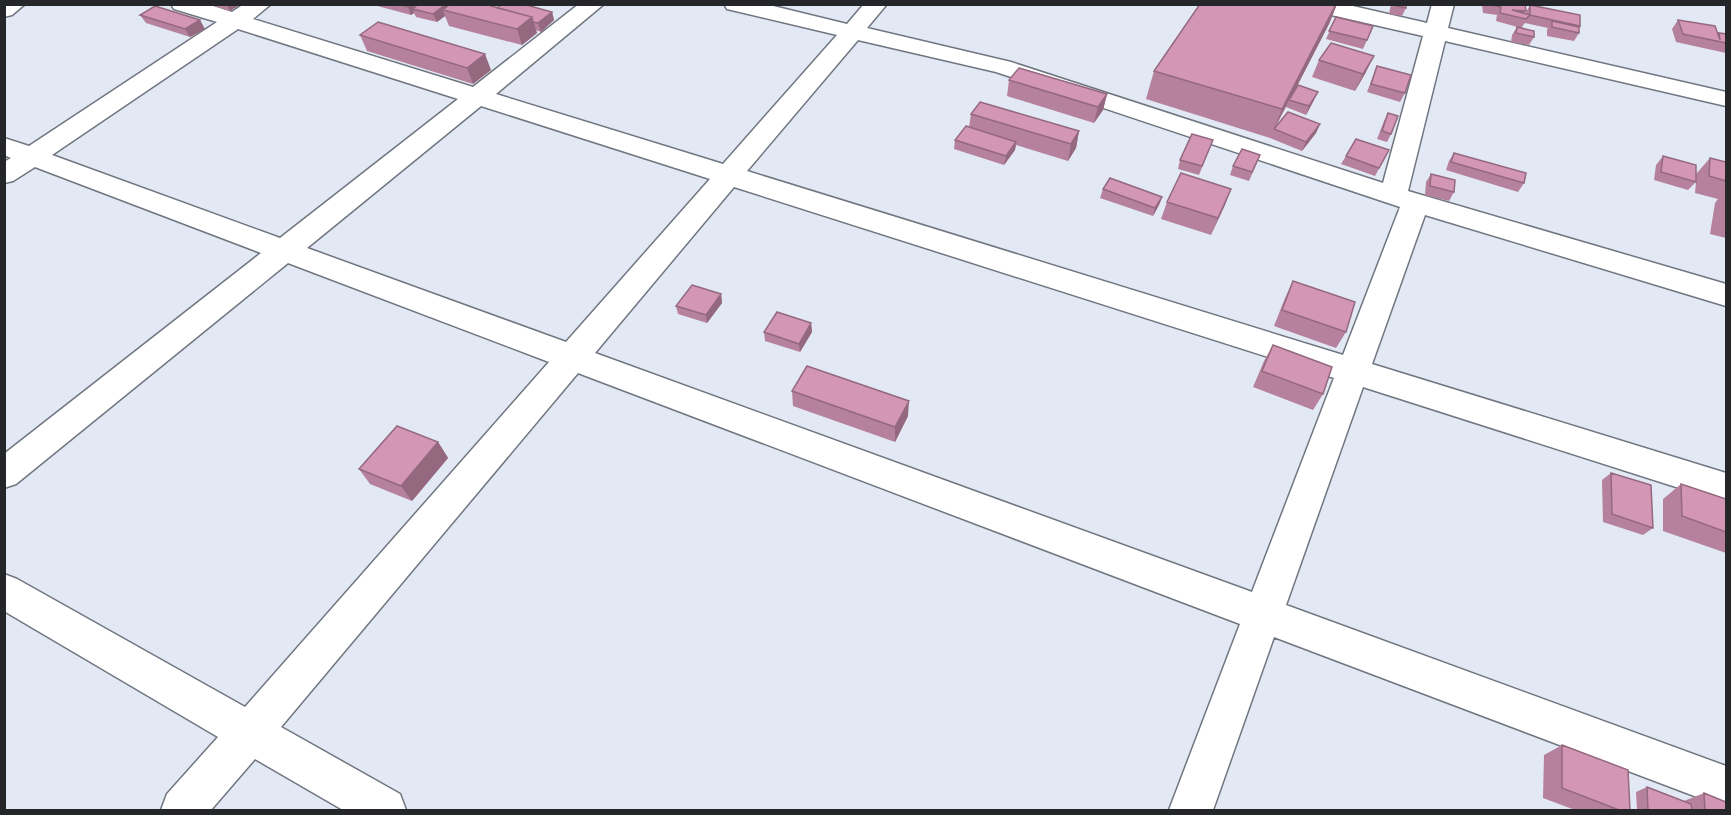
<svg xmlns="http://www.w3.org/2000/svg" width="1731" height="815" font-family="'Open Sans',sans-serif">
	<style>
		.lines { fill: none; stroke-linecap: round; stroke-linejoin: round }
		.minor-casing { stroke: #707680; stroke-width: 3 }
		.minor { fill: #fff; fill-rule: evenodd }
		.wall { fill: #b5819c }
		.shaded-wall { fill: #94697f }
		.building { fill: #d396b5; stroke: #94697f; stroke-width: 1.5 }
	</style>
	<rect width="100%" height="100%" fill="#e2e9f4"/>
	<g class="lines">
		<defs>
			<path id="minor" d="M 4,4 L 25,4 L 12,15 L 4,17 Z
				M 171,4 L 207,4 L 232,12 L 244,4 L 271,4 L 253,19 L 473,87 L 579,4 L 604,4 L 496,94 L 723,164 L 837,35 L 727,9 L 724,4 L 765,4 L 847,24 L 864,4 L 887,4 L 867,28 L 1011,62 L 1383,183 L 1423,36 L 1305,9 L 1302,4 L 1344,4 L 1427,23 L 1432,4 L 1454,4 L 1448,28 L 1726,92 L 1726,106 L 1445,41 L 1408,191 L 1726,284 L 1726,306 L 1425,215 L 1372,364 L 1726,473 L 1726,503 L 1363,387 L 1286,605 L 1726,766 L 1726,808 L 1274,637 L 1213,810 L 1169,810 L 1240,624 L 578,373 L 281,727 L 400,794 L 406,810 L 343,810 L 255,759 L 211,810 L 161,810 L 167,794 L 218,737 L 4,611 L 4,574 L 17,579 L 245,707 L 549,362 L 288,263 L 16,484 L 4,488 L 4,454 L 261,253 L 35,167 L 13,181 L 4,183 L 4,162 L 11,158 L 4,155 L 4,138 L 29,146 L 217,22 L 174,9 ZM 238,29 L 458,99 L 280,238 L 52,155 ZM 858,40 L 996,72 L 1400,207 L 1343,355 L 747,171 ZM 481,106 L 710,179 L 566,342 L 307,248 ZM 734,187 L 1334,378 L 1252,592 L 595,353 Z"/>
		</defs>
		<use href="#minor" class="minor-casing"/>
		<use href="#minor" class="minor"/>
	</g>
	<path class="wall" d="M 208,4 L 241,4 L 230,11 Z
		M 370,4 L 449,4 L 552,12 L 554,20 L 541,32 L 536,30 L 537,33 L 522,45 L 449,26 L 445,16 L 437,22 L 416,17 L 414,13 L 411,15 Z
		M 1200,4 L 1337,4 L 1329,24 L 1293,93 L 1314,100 L 1306,115 L 1286,107 L 1276,126 L 1320,124 L 1316,133 L 1302,151 L 1270,138 L 1146,99 L 1154,71 Z
		M 1391,4 L 1406,4 L 1406,8 L 1402,16 L 1389,14 Z
		M 1482,4 L 1525,4 L 1526,11 L 1525,14 L 1530,5 L 1580,26 L 1579,28 L 1579,33 L 1574,41 L 1547,36 L 1547,30 L 1548,28 L 1525,23 L 1521,28 L 1496,21 L 1497,15 L 1483,13 Z
		M 140,15 L 205,29 L 190,37 L 146,23 Z
		M 1336,17 L 1367,40 L 1363,49 L 1326,39 Z
		M 1678,20 L 1718,34 L 1719,33 L 1726,34 L 1726,53 L 1676,42 L 1672,29 Z
		M 1517,27 L 1534,37 L 1529,45 L 1511,42 L 1512,35 Z
		M 360,35 L 491,70 L 473,84 L 367,51 Z
		M 1319,60 L 1366,72 L 1355,91 L 1312,77 Z
		M 1377,66 L 1405,93 L 1400,102 L 1367,92 Z
		M 1009,80 L 1107,94 L 1103,110 L 1094,123 L 1007,96 Z
		M 1388,113 L 1391,134 L 1387,142 L 1377,139 L 1384,121 Z
		M 971,114 L 1079,131 L 1076,148 L 1068,161 L 1016,145 L 1015,150 L 1004,165 L 954,149 L 955,140 L 969,127 Z
		M 1213,140 L 1199,175 L 1178,169 L 1180,160 Z
		M 1389,150 L 1375,176 L 1341,164 L 1346,156 Z
		M 1454,153 L 1524,183 L 1518,192 L 1446,170 L 1449,161 Z
		M 1663,156 L 1696,174 L 1710,158 L 1726,162 L 1726,238 L 1710,234 L 1715,203 L 1718,199 L 1695,193 L 1696,182 L 1688,190 L 1654,180 L 1656,165 Z
		M 1257,163 L 1249,181 L 1230,175 L 1233,166 Z
		M 1431,174 L 1454,192 L 1449,201 L 1425,195 L 1426,182 Z
		M 1103,189 L 1162,197 L 1159,205 L 1153,216 L 1100,198 Z
		M 1231,189 L 1211,235 L 1161,219 L 1167,202 Z
		M 1293,281 L 1346,332 L 1336,348 L 1274,326 L 1285,298 Z
		M 721,294 L 722,303 L 707,323 L 678,314 L 676,306 Z
		M 811,323 L 812,332 L 800,352 L 765,341 L 764,332 Z
		M 1273,345 L 1323,394 L 1313,410 L 1253,387 L 1264,361 Z
		M 792,391 L 908,416 L 895,442 L 793,406 Z
		M 438,442 L 448,458 L 412,501 L 370,484 L 359,469 Z
		M 1611,473 L 1653,528 L 1643,535 L 1603,522 L 1602,480 Z
		M 1681,484 L 1726,499 L 1726,553 L 1663,531 L 1663,499 Z
		M 1562,745 L 1630,810 L 1575,810 L 1543,798 L 1544,755 Z
		M 1647,787 L 1684,801 L 1704,793 L 1726,810 L 1637,810 L 1636,792 Z"/>
	<path class="shaded-wall" d="M 226,4 L 241,4 L 230,11 Z
		M 411,4 L 425,4 L 413,9 L 414,13 L 411,15 L 408,7 Z
		M 446,4 L 449,4 L 451,11 L 443,10 L 445,16 L 437,22 L 433,14 Z
		M 1336,4 L 1337,4 L 1329,24 L 1290,100 L 1289,100 L 1274,129 L 1282,109 Z
		M 552,12 L 554,20 L 541,32 L 538,23 Z
		M 532,17 L 537,33 L 522,45 L 517,29 Z
		M 200,20 L 205,29 L 190,37 L 185,29 Z
		M 485,54 L 491,70 L 473,84 L 467,68 Z
		M 1374,56 L 1366,72 L 1355,91 L 1363,74 Z
		M 1318,92 L 1314,100 L 1306,115 L 1309,106 Z
		M 1107,94 L 1103,110 L 1094,123 L 1098,107 Z
		M 1320,124 L 1316,133 L 1302,151 L 1306,142 Z
		M 1079,131 L 1076,148 L 1068,161 L 1071,144 Z
		M 1016,142 L 1015,150 L 1004,165 L 1006,156 Z
		M 1231,189 L 1225,205 L 1211,235 L 1218,218 Z
		M 1162,197 L 1159,205 L 1153,216 L 1155,208 Z
		M 721,294 L 722,303 L 707,323 L 706,315 Z
		M 811,323 L 812,332 L 800,352 L 799,344 Z
		M 909,401 L 908,416 L 895,442 L 895,427 Z
		M 438,442 L 448,458 L 412,501 L 401,486 Z"/>
	<path class="building" d="M 398,4 L 411,4 L 408,7 Z
		M 418,4 L 446,4 L 433,14 L 413,9 Z
		M 450,4 L 484,4 L 532,17 L 517,29 L 443,10 Z
		M 502,4 L 523,4 L 552,12 L 538,23 L 533,22 L 532,17 L 497,8 Z
		M 1200,4 L 1336,4 L 1282,109 L 1154,71 Z
		M 1393,4 L 1406,4 L 1406,8 L 1393,5 Z
		M 1487,4 L 1525,4 L 1526,11 L 1512,10 L 1530,15 L 1530,5 L 1580,15 L 1580,26 L 1530,15 L 1526,19 L 1500,13 L 1501,7 Z
		M 155,6 L 200,20 L 185,29 L 140,15 Z
		M 1336,17 L 1373,26 L 1367,40 L 1329,31 Z
		M 1678,20 L 1715,26 L 1720,40 L 1719,33 L 1726,34 L 1726,43 L 1683,34 Z
		M 1552,21 L 1579,27 L 1579,33 L 1552,27 Z
		M 378,22 L 485,54 L 467,68 L 360,35 Z
		M 1517,27 L 1534,31 L 1534,37 L 1516,33 Z
		M 1331,43 L 1374,56 L 1363,74 L 1319,60 Z
		M 1377,66 L 1411,75 L 1405,93 L 1371,84 Z
		M 1019,68 L 1107,94 L 1098,107 L 1009,80 Z
		M 1298,85 L 1318,92 L 1309,106 L 1289,100 Z
		M 980,102 L 1079,131 L 1071,144 L 971,114 Z
		M 1288,112 L 1320,124 L 1306,142 L 1274,129 Z
		M 1388,113 L 1398,116 L 1391,134 L 1382,131 Z
		M 966,126 L 1016,142 L 1006,156 L 955,140 Z
		M 1192,134 L 1213,140 L 1202,166 L 1180,160 Z
		M 1356,139 L 1389,150 L 1379,168 L 1346,156 Z
		M 1242,149 L 1260,155 L 1252,172 L 1233,166 Z
		M 1454,153 L 1526,173 L 1524,183 L 1451,162 Z
		M 1663,156 L 1696,165 L 1696,182 L 1661,172 Z
		M 1710,158 L 1726,162 L 1726,181 L 1709,176 Z
		M 1181,173 L 1231,189 L 1218,218 L 1167,202 Z
		M 1431,174 L 1455,180 L 1454,192 L 1430,186 Z
		M 1110,178 L 1162,197 L 1155,208 L 1103,189 Z
		M 1293,281 L 1355,302 L 1346,332 L 1282,310 Z
		M 692,285 L 721,294 L 706,315 L 676,306 Z
		M 777,312 L 811,323 L 799,344 L 764,332 Z
		M 1273,345 L 1332,367 L 1323,394 L 1262,371 Z
		M 807,366 L 909,401 L 895,427 L 792,391 Z
		M 397,426 L 438,442 L 401,486 L 359,469 Z
		M 1611,473 L 1651,485 L 1653,528 L 1612,514 Z
		M 1681,484 L 1726,499 L 1726,532 L 1682,516 Z
		M 1562,745 L 1628,770 L 1630,810 L 1619,810 L 1562,788 Z
		M 1647,787 L 1691,804 L 1692,810 L 1648,810 Z
		M 1704,793 L 1726,802 L 1726,810 L 1705,810 Z"/>
	<rect width="1731" height="815" fill="none" stroke="#24262a" stroke-width="12"/>
</svg>
